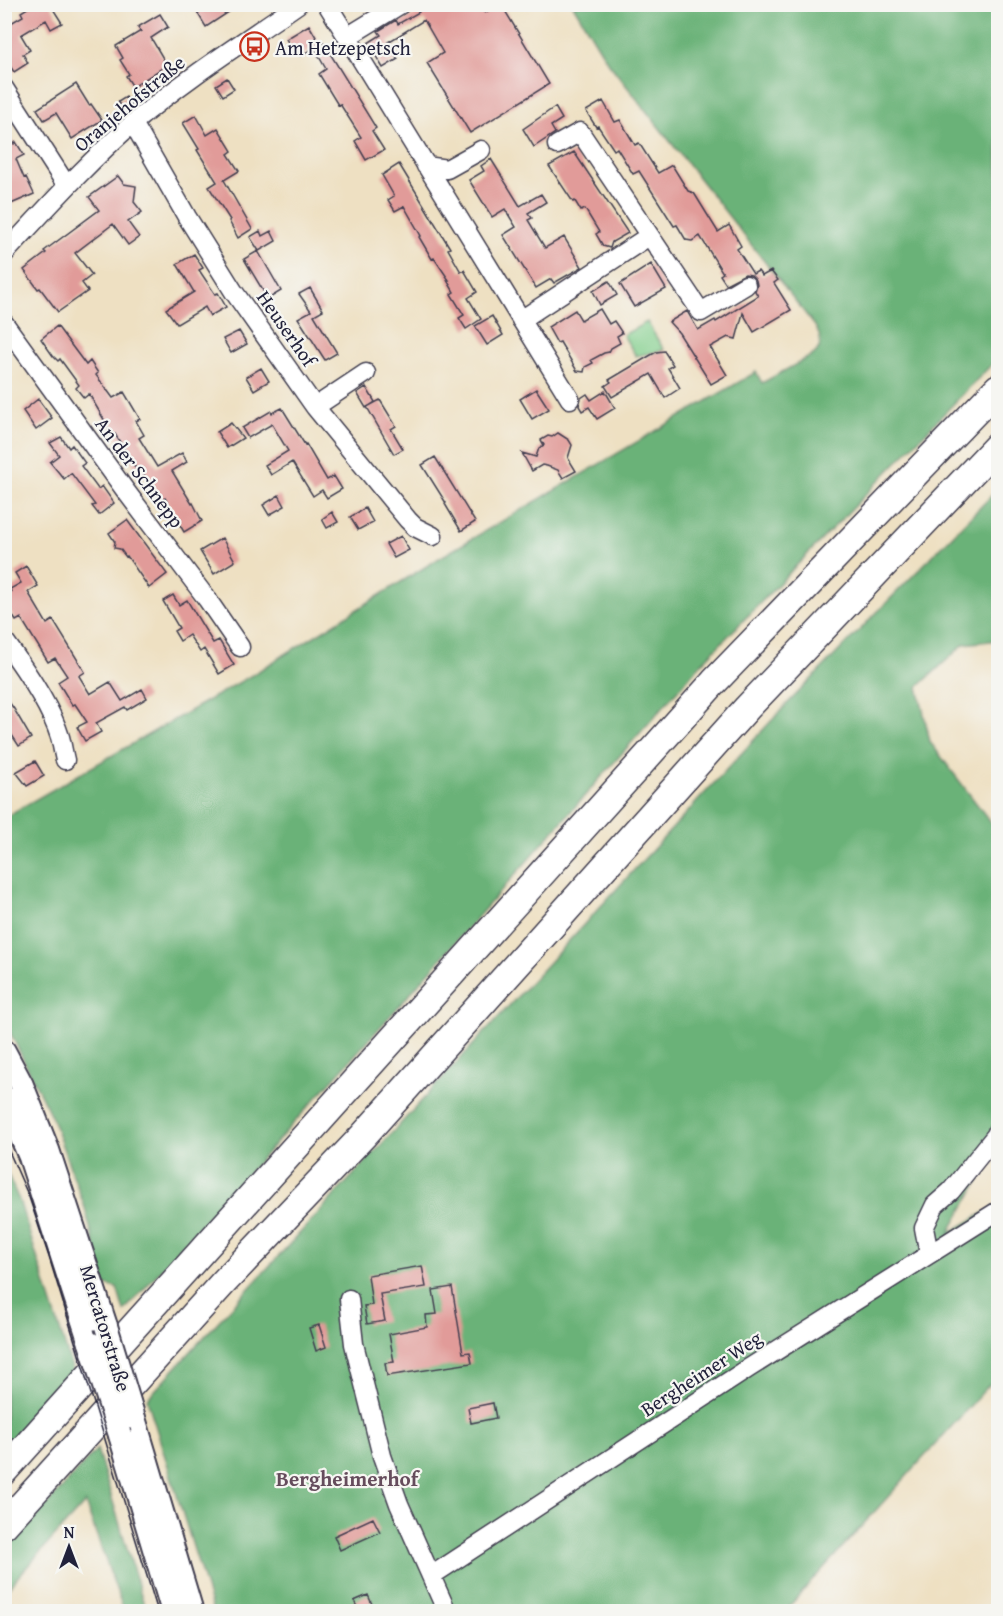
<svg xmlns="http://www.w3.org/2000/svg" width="1003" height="1616" font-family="'Gentium Book Plus',serif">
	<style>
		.green { fill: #83cf8d; stroke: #527864; stroke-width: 1.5 }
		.forest { fill: #6ab278; stroke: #466a5a; stroke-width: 1.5 }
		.building { fill: #e19b99 }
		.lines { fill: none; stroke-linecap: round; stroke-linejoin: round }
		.minor-casing { stroke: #413e4f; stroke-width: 21 }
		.major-casing { stroke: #413e4f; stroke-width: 26 }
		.highway-casing { stroke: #413e4f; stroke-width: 30 }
		.minor { stroke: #fff; stroke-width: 18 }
		.major { stroke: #fff; stroke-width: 22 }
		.highway { stroke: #fff; stroke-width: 27 }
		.tram { stroke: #22223b; stroke-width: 1.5 }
		.major-bridge-casing { stroke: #413e4f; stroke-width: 26; stroke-linecap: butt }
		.major-bridge { stroke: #fff; stroke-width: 22 }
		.labels { text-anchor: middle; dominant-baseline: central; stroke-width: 4.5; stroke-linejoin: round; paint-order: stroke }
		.poi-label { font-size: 20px; fill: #22223b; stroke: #f6f6f2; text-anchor: start }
		.street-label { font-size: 20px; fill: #22223b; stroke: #f6f6f2 }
		.neighbourhood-label { font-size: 21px; font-weight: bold; fill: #654c5c; stroke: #f6f6f2 }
	</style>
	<rect width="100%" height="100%" fill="#f6f6f2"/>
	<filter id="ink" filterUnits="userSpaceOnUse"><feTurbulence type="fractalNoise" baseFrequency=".0167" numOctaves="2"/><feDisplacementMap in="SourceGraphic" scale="12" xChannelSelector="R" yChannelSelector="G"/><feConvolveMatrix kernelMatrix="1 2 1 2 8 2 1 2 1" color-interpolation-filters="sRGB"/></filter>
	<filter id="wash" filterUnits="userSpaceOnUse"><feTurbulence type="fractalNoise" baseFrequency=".008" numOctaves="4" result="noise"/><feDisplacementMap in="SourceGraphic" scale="24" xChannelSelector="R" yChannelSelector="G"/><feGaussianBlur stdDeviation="1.35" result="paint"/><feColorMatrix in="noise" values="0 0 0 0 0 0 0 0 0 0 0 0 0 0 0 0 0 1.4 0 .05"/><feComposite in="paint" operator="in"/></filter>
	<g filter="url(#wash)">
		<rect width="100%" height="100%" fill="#eee0c2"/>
		<path class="green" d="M 647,322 L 664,350 L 636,356 L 623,335 Z"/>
		<path class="forest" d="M 573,5 L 998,5 L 998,358 L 700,665 L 401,1004 L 124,1311 L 117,1288 L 105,1285 L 85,1208 L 52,1118 L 5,1022 L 5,817 L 252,675 L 441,557 L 756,372 L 762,383 L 813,355 C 824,346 821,337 815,326 L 607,61 Z
			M 998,489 L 998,640 L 964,644 L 918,687 L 930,742 L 998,832 L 998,1147 L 949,1233 L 998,1205 L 998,1379 L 989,1385 L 785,1611 L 213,1611 L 147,1399 L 785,706 Z
			M 4,1166 L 19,1200 L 73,1371 L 5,1447 Z
			M 97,1449 L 146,1611 L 124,1611 L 85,1503 L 5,1591 L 5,1551 Z"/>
		<g id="blocks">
			<path class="building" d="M 34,4 L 50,4 L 62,23 L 51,29 L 46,20 L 21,35 L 30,50 L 23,54 L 28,63 L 14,72 L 4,57 L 4,27 L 23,16 L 21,12 Z
				M 192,4 L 241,4 L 206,27 Z
				M 414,4 L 480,4 L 485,13 L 498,4 L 501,4 L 549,84 L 470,133 L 427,63 L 443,53 L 424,20 L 388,42 L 398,59 L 383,68 L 368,43 L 381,35 L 378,31 L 396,20 L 398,24 L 419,12 Z
				M 160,14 L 168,27 L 151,38 L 167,65 L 133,87 L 126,76 L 129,74 L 120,60 L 123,58 L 116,46 L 141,31 L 138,27 Z
				M 309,25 L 320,44 L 323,42 L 376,128 L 372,131 L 384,150 L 366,160 L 355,141 L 361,137 L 340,104 L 338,105 L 319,74 L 326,69 L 314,48 L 300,56 L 295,49 L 293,50 L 286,39 Z
				M 227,78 L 234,89 L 223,96 L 216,85 Z
				M 76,84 L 89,105 L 91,104 L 102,120 L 72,139 L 56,113 L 44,120 L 37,109 Z
				M 126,97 L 132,106 L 124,112 L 118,102 Z
				M 603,101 L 615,122 L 620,120 L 635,145 L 639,143 L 658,173 L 672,165 L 688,191 L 694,193 L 718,232 L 729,225 L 741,246 L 737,249 L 753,274 L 758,271 L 762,276 L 771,271 L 778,280 L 774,283 L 791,310 L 754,332 L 743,313 L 736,339 L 728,337 L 710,347 L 727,375 L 711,384 L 679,333 L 669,322 L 687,311 L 698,330 L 715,320 L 716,322 L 758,296 L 755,291 L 757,285 L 756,280 L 751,275 L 745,274 L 726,284 L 720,275 L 723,273 L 700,236 L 692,241 L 686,240 L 677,225 L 674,226 L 639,171 L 633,174 L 617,148 L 614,150 L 598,126 L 596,127 L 586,111 Z
				M 555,107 L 562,119 L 551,126 L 555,133 L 534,147 L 523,129 Z
				M 196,115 L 207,135 L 218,128 L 232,151 L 228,154 L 239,171 L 224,180 L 252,229 L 238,238 L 229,221 L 230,220 L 209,187 L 217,182 L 197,150 L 199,149 L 183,123 Z
				M 4,129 L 14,144 L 16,142 L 24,155 L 16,159 L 24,178 L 26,177 L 34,194 L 4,207 Z
				M 574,152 L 628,233 L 612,242 L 610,248 L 603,246 L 596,234 L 599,232 L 585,209 L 581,211 L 575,201 L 573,202 L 549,166 Z
				M 491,159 L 520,206 L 541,194 L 546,202 L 528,213 L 532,218 L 528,220 L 545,248 L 564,237 L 582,267 L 554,283 L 551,279 L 536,288 L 503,235 L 516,227 L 505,209 L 492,217 L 469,180 L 484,171 L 481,166 Z
				M 399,164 L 450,248 L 448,249 L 461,272 L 464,270 L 477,292 L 468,298 L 481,319 L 466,329 L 459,318 L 464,315 L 451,294 L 454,292 L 447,280 L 449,280 L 434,258 L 432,259 L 419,237 L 421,236 L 404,206 L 395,211 L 388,200 L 394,196 L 382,175 Z
				M 118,176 L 124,184 L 136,186 L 134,202 L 142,212 L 128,222 L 139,237 L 128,245 L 113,224 L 75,253 L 92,275 L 82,283 L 88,291 L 58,312 L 40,288 L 38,289 L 24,270 L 46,253 L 44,251 L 99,210 L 89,197 Z
				M 260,231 L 262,236 L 271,231 L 276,241 L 259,251 L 250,237 Z
				M 258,251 L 281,291 L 268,299 L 244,259 Z
				M 194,254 L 203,268 L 199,270 L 215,294 L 218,293 L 226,307 L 210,316 L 205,307 L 177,324 L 166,309 L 194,292 L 177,264 Z
				M 651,264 L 666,289 L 634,307 L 620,284 Z
				M 609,281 L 617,295 L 600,305 L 593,291 Z
				M 310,288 L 323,310 L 314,315 L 337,353 L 325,360 L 298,318 L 311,311 L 299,294 Z
				M 600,309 L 609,324 L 614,321 L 622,333 L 617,336 L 620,343 L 611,348 L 609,352 L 604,353 L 591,360 L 593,363 L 585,367 L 584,372 L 577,371 L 560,342 L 557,343 L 548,327 L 575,310 L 581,320 Z
				M 492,316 L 503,335 L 487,345 L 475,326 Z
				M 57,326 L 86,365 L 90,361 L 98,373 L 96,375 L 113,398 L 124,392 L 140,419 L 136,421 L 144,435 L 139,438 L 157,467 L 182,453 L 187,462 L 172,471 L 192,504 L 193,503 L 202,521 L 184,532 L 177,520 L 178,519 L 165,498 L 160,501 L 141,470 L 138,472 L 115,434 L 112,436 L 105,424 L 106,423 L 89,394 L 84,398 L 76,388 L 79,385 L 60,359 L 58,361 L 53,356 L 41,339 Z
				M 239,331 L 247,344 L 231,353 L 223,339 Z
				M 664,351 L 673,365 L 668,368 L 680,388 L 665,398 L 651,374 L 612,397 L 605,386 L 611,382 L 609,380 L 656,352 Z
				M 261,368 L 269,381 L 254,390 L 246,377 Z
				M 366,387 L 375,402 L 366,408 L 357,393 Z
				M 536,389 L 549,409 L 532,419 L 520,399 Z
				M 605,391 L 615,408 L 597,419 L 589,407 L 582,411 L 579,406 L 581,398 L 587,394 L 591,400 Z
				M 38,399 L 52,418 L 36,430 L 23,411 Z
				M 380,400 L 396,426 L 391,429 L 403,449 L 394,454 L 367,407 Z
				M 282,408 L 305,445 L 306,444 L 327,480 L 334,476 L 342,489 L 327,498 L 322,490 L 313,496 L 292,462 L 271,475 L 265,465 L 288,451 L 272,424 L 248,438 L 242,428 L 271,411 L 272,413 Z
				M 231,423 L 243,438 L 227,448 L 217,432 Z
				M 558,433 L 569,440 L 572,445 L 568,458 L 576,471 L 563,478 L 558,470 L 547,466 L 542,465 L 532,471 L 522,453 L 536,457 L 539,448 L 544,445 L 541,440 L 548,436 L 552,437 Z
				M 61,437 L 69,448 L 72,445 L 85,463 L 81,466 L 98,489 L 102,486 L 114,503 L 99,515 L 92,506 L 95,505 L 71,473 L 64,479 L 50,462 L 59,455 L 50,443 Z
				M 435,457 L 475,522 L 461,531 L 445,504 L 446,503 L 422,465 Z
				M 279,495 L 285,506 L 269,515 L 263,505 Z
				M 365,508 L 373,522 L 358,530 L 350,517 Z
				M 332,512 L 338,522 L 327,528 L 322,519 Z
				M 127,520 L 167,574 L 149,588 L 127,556 L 126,557 L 120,549 L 114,548 L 115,542 L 109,533 Z
				M 401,536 L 409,550 L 394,558 L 386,544 Z
				M 222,538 L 235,561 L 214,574 L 200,551 Z
				M 26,566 L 38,586 L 28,592 L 47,624 L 53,620 L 85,672 L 79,676 L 90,694 L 110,682 L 122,701 L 142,689 L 147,698 L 127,710 L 125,707 L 96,723 L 101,732 L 85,741 L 77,727 L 87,722 L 75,704 L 72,705 L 58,682 L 67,676 L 55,658 L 48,662 L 21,618 L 16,621 L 4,602 L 4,596 L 11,592 L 10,589 L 21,583 L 15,573 Z
				M 173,595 L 179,605 L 187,600 L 213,643 L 219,640 L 234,665 L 219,674 L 204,649 L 200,652 L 189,635 L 180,641 L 174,631 L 179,628 L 163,601 Z
				M 4,695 L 14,709 L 31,738 L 19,746 L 4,723 Z
				M 35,761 L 44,776 L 27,786 L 16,772 Z
				M 422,1266 L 426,1287 L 380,1294 L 385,1321 L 367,1324 L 364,1306 L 372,1305 L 368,1275 Z
				M 452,1287 L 463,1353 L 470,1352 L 472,1363 L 387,1376 L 385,1363 L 394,1362 L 389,1334 L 427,1327 L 426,1315 L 437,1314 L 433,1290 Z
				M 319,1325 L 326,1347 L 316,1351 L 309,1328 Z
				M 493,1403 L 496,1418 L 471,1423 L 468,1408 Z
				M 373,1518 L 380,1532 L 340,1550 L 334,1536 Z
				M 368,1595 L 375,1611 L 359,1611 L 354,1601 Z"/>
		</g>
	</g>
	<g filter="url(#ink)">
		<use href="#blocks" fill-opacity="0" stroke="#413e4f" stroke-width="1.5"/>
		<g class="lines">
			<defs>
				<path id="minor" d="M 327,4 L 570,399
					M 347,37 L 401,4
					M 4,88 L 67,186
					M 133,123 L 187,217 L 234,292 L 315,407 L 408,520 L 415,527 L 433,536
					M 557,145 L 580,132 L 701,312 L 746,285
					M 426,166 L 447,169 L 481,150
					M 4,254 C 45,210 88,162 133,123 C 185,79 242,43 298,4
					M 521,320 L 649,236
					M 4,323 L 125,490 L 207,599 L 240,647
					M 315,407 L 366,373
					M 4,640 C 23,666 51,707 60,737 C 62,744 63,752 65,760
					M 929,1254 L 924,1228 L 935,1205 L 951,1191 L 996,1135 L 998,1129
					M 349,1299 L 354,1344 L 382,1456 L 399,1504 L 431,1576
					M 447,1612 L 431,1576 L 749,1368 L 998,1211"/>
				<path id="major" d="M 4,1051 L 22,1085 L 48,1150 L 106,1326
					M 4,1097 L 30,1157 L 90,1343
					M 134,1418 L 192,1612
					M 120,1435 L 173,1612"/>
				<path id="highway" d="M 4,1471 L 714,682 L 998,388
					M 4,1525 L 223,1283 L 363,1136 L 747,708 L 998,445"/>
			</defs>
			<use href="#minor" class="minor-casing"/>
			<use href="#major" class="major-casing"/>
			<use href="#highway" class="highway-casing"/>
			<use href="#minor" class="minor"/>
			<use href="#major" class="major"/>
			<use href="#highway" class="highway"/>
			<path class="tram" d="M 4,1140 L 29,1197 L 49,1257 L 158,1612"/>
			<defs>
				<path id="major-bridge" d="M 106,1326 L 134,1418
					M 90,1343 L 120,1435"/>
			</defs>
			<use href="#major-bridge" class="major-bridge-casing"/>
			<use href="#major-bridge" class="major-bridge"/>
		</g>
	</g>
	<defs>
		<symbol id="bus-ring" viewBox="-11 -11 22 22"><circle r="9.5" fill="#f6f6f2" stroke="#c8321e" stroke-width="1.5"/><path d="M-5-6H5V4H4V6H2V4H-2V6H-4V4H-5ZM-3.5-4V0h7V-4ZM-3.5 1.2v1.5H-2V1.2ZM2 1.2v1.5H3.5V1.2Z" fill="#c8321e"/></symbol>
	</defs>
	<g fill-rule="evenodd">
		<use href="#bus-ring" x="238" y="30" width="33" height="33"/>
	</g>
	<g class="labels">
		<g class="poi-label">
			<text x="275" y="47">Am Hetzepetsch</text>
		</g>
		<g class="street-label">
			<text transform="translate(129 103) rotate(-40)">Oranjehofstraße</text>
			<text transform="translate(287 328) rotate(55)">Heuserhof</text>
			<text transform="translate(140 472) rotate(53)">An der Schnepp</text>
			<text transform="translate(106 1328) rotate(73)">Mercatorstraße</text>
			<text transform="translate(701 1373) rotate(-33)">Bergheimer Weg</text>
		</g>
		<g class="neighbourhood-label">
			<text x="347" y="1478">Bergheimerhof</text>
		</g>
	</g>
	<rect width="1003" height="1616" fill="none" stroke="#f6f6f2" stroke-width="24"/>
	<g transform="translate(69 1547)" stroke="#f6f6f2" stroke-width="4.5" paint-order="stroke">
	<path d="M0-4.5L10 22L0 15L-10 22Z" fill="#22223b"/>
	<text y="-9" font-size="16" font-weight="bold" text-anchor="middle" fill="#22223b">N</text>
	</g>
</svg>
